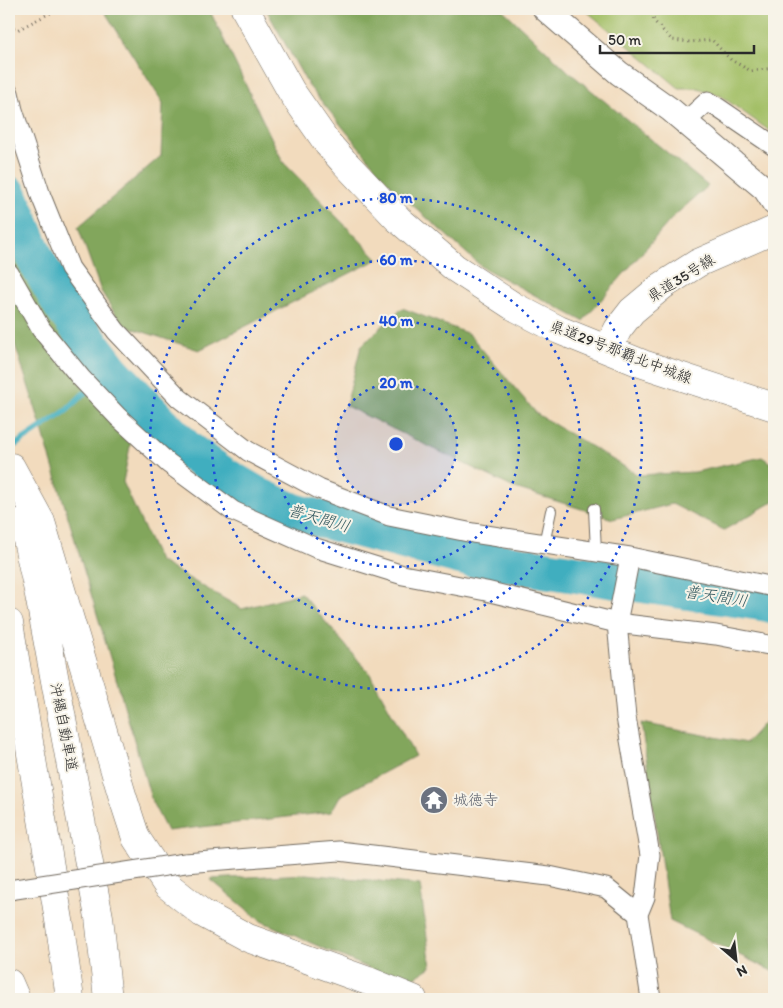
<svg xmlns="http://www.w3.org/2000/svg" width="783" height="1008" font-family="Itim,'Klee One',sans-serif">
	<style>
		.green { fill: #a3bf66; stroke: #677548 }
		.forest { fill: #82a65b; stroke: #566843 }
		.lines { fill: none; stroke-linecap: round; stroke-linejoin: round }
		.stream { stroke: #41aebf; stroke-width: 6 }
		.river { stroke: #41aebf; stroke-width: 38 }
		.service-casing { stroke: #71695e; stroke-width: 12 }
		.minor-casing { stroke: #71695e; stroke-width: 21 }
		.tertiary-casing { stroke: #71695e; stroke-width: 26 }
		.secondary-casing { stroke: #71695e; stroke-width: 29 }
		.primary-casing { stroke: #71695e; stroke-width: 29 }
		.motorway-casing { stroke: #71695e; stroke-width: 29 }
		.path { stroke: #71695e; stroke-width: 3; stroke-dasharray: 1 4; stroke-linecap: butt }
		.service { stroke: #fff; stroke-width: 10 }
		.minor { stroke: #fff; stroke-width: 19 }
		.tertiary { stroke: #fff; stroke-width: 24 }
		.secondary { stroke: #fff; stroke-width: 28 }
		.primary { stroke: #fff; stroke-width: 28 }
		.motorway { stroke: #fff; stroke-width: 28 }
		.minor-bridge-casing { stroke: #71695e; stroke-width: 21; stroke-linecap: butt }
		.minor-bridge { stroke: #fff; stroke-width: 19 }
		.ring { fill: none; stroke: #1d4ed8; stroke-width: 2.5; stroke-dasharray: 2.5 5 }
		.labels { text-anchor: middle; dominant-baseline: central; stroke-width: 4; stroke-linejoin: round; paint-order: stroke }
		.street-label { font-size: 15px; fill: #2b2b2b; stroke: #f7f3e8 }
		.worship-label { font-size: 15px; fill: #5b616d; stroke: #f7f3e8; text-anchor: start }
		.water-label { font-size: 16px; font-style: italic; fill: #33595f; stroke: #f7f3e8 }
		.centre { fill: #1d4ed8; stroke: #f7f3e8; stroke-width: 2.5 }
		.ring-label { font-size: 15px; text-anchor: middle; font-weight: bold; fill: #1d4ed8; stroke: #f7f3e8; stroke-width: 4; stroke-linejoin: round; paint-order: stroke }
	</style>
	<rect width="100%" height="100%" fill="#f7f3e8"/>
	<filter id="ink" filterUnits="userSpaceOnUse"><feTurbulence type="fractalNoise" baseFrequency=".02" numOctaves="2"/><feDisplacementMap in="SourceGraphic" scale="10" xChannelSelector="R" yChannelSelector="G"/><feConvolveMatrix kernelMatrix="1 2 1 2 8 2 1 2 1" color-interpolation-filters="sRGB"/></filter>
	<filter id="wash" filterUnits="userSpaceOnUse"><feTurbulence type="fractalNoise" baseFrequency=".0096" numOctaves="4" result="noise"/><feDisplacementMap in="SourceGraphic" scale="20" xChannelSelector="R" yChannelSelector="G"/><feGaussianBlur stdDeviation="1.12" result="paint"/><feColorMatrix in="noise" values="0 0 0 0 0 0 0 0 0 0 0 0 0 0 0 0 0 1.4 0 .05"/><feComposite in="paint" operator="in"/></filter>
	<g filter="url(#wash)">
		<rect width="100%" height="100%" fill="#f2dbbd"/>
		<path class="green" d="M 584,9 L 774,9 L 774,134 L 721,96 L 698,88 L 679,88 Z"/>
		<path class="forest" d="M 103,9 L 209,9 L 283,162 L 378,259 L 199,350 L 122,325 L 101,291 L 78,227 L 161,156 L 163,103 Z
			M 266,9 L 502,9 L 569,72 L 708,186 L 673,217 L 583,321 L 482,267 L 391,186 L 308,85 Z
			M 9,232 L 48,317 L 135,421 L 123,482 L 159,561 L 242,609 L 301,593 L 370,674 L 415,756 L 340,796 L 331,812 L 167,831 L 152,802 L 117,681 L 37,413 L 9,326 Z
			M 402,308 L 469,334 L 537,414 L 638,475 L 695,472 L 762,457 L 774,465 L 774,501 L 724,530 L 672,504 L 613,519 L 512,487 L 346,406 L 361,346 Z
			M 774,712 L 774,972 L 670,921 L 641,723 L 746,743 Z
			M 306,874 L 420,885 L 431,967 L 405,984 L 261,921 L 210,879 Z"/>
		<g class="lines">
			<path class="stream" d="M 9,449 L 66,411 L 82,395 L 111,371"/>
			<path class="river" d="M 9,195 L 36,260 L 63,307 L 111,371 L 186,449 L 224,476 L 258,496 L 294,512 L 464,557 L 768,603 L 774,605"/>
		</g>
	</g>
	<g filter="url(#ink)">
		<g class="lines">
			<defs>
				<path id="service" d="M 594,509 L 596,551
					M 544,544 L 551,511"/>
				<path id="minor" d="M 9,93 L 13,110 L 41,196 L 70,268 L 116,331 L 179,398 L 248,451 L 319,489 L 389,516 L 473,533 L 630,557 L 774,587
					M 685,122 L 708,101 L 774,146
					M 9,273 L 41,329 L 81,378 L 118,417 L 168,463 L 233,511 L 316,548 L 403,575 L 486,591 L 617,623 L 716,635 L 774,646
					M 630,557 L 617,623 L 626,717 L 650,855 L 645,897 L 638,914
					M 185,863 L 339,851 L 549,876 L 606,888 L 638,914 L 651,999"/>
				<path id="tertiary" d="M 545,9 L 619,73 L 671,110 L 765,189 L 774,203"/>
				<path id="secondary" d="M 608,349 L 618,329 L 632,311 L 662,286 L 698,263 L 774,230"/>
				<path id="primary" d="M 245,9 L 291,91 L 328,144 L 344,162 L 398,219 L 455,268 L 513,306 L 559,330 L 643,364 L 774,407"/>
				<path id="motorway" d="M 11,467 L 41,522 L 123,798 L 136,838 L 167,885 L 202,913 L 248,938 L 371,982 L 413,999
					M 23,522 L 39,595 L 99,917 L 108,999
					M 9,623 L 60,926 L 70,999
					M 9,983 L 16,999"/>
			</defs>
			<use href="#service" class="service-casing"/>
			<use href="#minor" class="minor-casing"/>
			<use href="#tertiary" class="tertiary-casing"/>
			<use href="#secondary" class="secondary-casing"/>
			<use href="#primary" class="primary-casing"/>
			<use href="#motorway" class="motorway-casing"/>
			<path class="path" d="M 651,9 L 654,21 L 672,40 L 690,42 L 712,40 L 731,60 L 751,71 L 774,68
				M 9,27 L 17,30 L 58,9"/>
			<use href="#service" class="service"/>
			<use href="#minor" class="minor"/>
			<use href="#tertiary" class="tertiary"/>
			<use href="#secondary" class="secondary"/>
			<use href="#primary" class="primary"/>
			<use href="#motorway" class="motorway"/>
			<defs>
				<path id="minor-bridge" d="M 9,890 L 185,863"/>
			</defs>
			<use href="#minor-bridge" class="minor-bridge-casing"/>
			<use href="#minor-bridge" class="minor-bridge"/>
		</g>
	</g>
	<circle cx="396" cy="444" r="61" fill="#1d4ed8" fill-opacity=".12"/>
	<g class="ring">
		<circle cx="396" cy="444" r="61"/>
		<circle cx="396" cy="444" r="123"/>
		<circle cx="396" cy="444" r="184"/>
		<circle cx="396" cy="444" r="246"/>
	</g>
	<defs>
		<symbol id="temple-disc" viewBox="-11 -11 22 22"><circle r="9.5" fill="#6b7280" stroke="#f7f3e8"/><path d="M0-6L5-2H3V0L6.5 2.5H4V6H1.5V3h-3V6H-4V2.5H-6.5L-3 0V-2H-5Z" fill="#fff"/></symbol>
	</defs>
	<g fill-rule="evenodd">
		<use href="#temple-disc" x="418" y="784" width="32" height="32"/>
	</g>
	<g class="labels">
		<g class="street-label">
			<text transform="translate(681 278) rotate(-32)">県道35号線</text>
			<text transform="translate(621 352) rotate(21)">県道29号那覇北中城線</text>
			<text transform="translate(64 727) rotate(79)">沖縄自動車道</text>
		</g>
		<g class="worship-label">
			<text x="453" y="800">城徳寺</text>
		</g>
		<g class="water-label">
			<text transform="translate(319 518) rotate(16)">普天間川</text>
			<text transform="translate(716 596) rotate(9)">普天間川</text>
		</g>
	</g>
	<circle cx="396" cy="444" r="8" class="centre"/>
	<g class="ring-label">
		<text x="396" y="203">80 m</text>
		<text x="396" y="265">60 m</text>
		<text x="396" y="326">40 m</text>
		<text x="396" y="388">20 m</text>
	</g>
	<rect width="783" height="1008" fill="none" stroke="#f7f3e8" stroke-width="30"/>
	<g transform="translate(736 960) rotate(152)" stroke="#f7f3e8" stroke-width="4" paint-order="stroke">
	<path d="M0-4L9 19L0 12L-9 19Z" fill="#2b2b2b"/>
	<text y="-8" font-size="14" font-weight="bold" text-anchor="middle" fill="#2b2b2b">N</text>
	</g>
	<path d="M600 45v8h154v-8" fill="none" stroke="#2b2b2b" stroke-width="2.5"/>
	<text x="608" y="45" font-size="15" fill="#2b2b2b" stroke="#f7f3e8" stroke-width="4" paint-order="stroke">50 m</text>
</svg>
